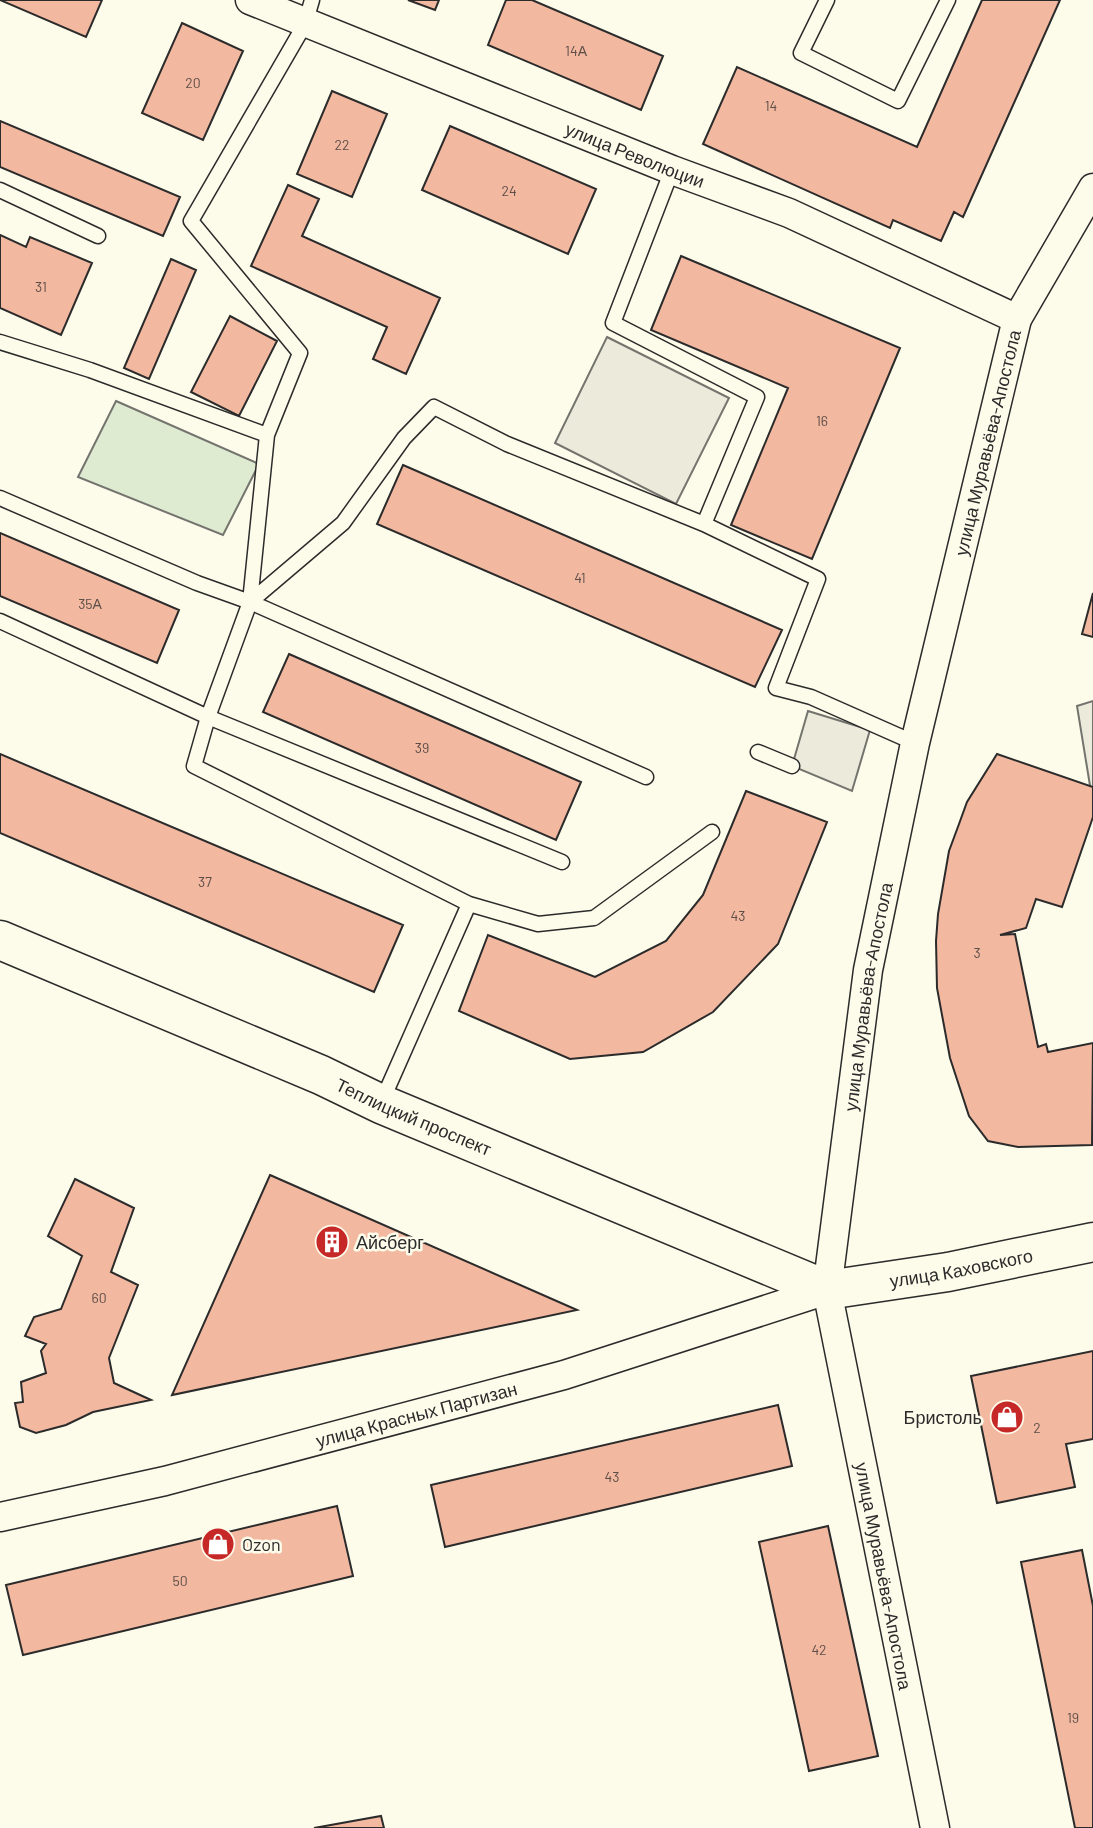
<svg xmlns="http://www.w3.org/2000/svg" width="1093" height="1828" font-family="Barlow,sans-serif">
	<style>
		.grass { fill: #deebd1; stroke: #74746e; stroke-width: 2 }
		.parking { fill: #eceadb; stroke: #74746e; stroke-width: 2 }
		.building { fill: #f2b8a0; stroke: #2b2b2b; stroke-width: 2 }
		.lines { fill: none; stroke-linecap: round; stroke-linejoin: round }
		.lane-casing { stroke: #2b2b2b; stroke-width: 17 }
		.street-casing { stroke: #2b2b2b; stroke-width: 31 }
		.secondary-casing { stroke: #2b2b2b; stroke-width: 41 }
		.lane { stroke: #fdfbea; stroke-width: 14 }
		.street { stroke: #fdfbea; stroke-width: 28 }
		.secondary { stroke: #fdfbea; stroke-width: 38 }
		.labels { text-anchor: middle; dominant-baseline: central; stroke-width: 5; stroke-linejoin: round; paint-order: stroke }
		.number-label { font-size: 14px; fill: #5d4e48 }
		.street-label { font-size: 18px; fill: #2b2b2b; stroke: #fdfbea }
		.poi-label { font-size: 18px; fill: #2b2b2b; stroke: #fdfbea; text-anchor: start }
	</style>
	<rect width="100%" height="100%" fill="#fdfbea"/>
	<path class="grass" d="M 116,401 L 259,464 L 223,535 L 78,477 Z"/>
	<path class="parking" d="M 607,337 L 729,398 L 676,504 L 555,443 Z
		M 1093,701 L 1093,804 L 1077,706 Z
		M 808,711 L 870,730 L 852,791 L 792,766 Z"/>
	<path class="building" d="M 0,0 L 102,0 L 86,37 Z
		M 408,0 L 439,0 L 435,10 Z
		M 506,0 L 532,0 L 663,56 L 641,110 L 488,45 Z
		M 982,0 L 1060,0 L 963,217 L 954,212 L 941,241 L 893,220 L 890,228 L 703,144 L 737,67 L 917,147 Z
		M 182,23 L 243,51 L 203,140 L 142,113 Z
		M 332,91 L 387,114 L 352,197 L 297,174 Z
		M 0,121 L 180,197 L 163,236 L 0,167 Z
		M 450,126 L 596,189 L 568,254 L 422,190 Z
		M 288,185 L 319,199 L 302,236 L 440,298 L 406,374 L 373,359 L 387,327 L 251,266 Z
		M 0,235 L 26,247 L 30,237 L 92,263 L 61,335 L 0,308 Z
		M 681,256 L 900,348 L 812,559 L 731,525 L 788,388 L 651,330 Z
		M 171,259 L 196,270 L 149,379 L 124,368 Z
		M 230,316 L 277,341 L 239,416 L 191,392 Z
		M 403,465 L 782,630 L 755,687 L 377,524 Z
		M 0,533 L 179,610 L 157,663 L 0,596 Z
		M 1093,593 L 1093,637 L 1082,634 Z
		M 289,654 L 581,782 L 556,840 L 263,712 Z
		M 0,754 L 403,925 L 374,992 L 0,833 Z
		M 997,754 L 1093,787 L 1093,817 L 1062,907 L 1036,899 L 1026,928 L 1000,935 L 1015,934 L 1038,1047 L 1046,1044 L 1048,1052 L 1093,1043 L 1092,1145 L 1018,1147 L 988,1141 L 969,1116 L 950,1058 L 937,988 L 936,941 L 938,914 L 949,851 L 959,824 L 967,802 Z
		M 746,791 L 827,822 L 778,944 L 713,1012 L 643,1052 L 570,1059 L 459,1011 L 488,935 L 595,977 L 666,941 L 703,895 Z
		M 270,1175 L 577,1310 L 172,1395 Z
		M 75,1179 L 134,1208 L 111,1272 L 138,1285 L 109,1358 L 114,1383 L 151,1400 L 93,1412 L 66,1425 L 36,1433 L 20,1427 L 15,1403 L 23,1402 L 21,1382 L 46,1373 L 41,1351 L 46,1344 L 25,1336 L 34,1317 L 61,1309 L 82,1256 L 48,1236 Z
		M 1093,1351 L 1093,1439 L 1066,1444 L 1075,1487 L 997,1503 L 971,1376 Z
		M 778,1405 L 792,1466 L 445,1547 L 431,1485 Z
		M 337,1506 L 353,1576 L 23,1655 L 6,1585 Z
		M 828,1526 L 878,1756 L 809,1771 L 759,1542 Z
		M 1082,1550 L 1093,1606 L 1093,1828 L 1075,1828 L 1021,1562 Z
		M 381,1816 L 384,1828 L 314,1828 Z"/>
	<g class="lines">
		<defs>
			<path id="lane" d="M 827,0 L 801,53 L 898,101 L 948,0
				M 672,170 L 613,323 L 757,397 L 704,524
				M 0,190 L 98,236
				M 0,342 L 90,370 L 267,435
				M 0,498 L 197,583 L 250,602 L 646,777
				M 250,602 L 343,523 L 404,438 L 434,407 L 507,444 L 704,524 L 818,579 L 776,688 L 811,697 L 915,743
				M 0,621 L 208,717 L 250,602 L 267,435 L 300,353 L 191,221 L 305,24 L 312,0
				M 758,752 L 792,766
				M 562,862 L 208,717 L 194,766 L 469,904 L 538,924 L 594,918 L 712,832
				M 382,1101 L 469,904"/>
			<g id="street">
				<path id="s1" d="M 250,0 L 672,170 L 789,213 L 1017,319"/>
				<path id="s2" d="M 0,1517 L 165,1481 L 564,1375 L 827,1290"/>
				<path id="s3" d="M 935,1828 L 827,1290 L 868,970 L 915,743 L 1017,319 L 1093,188"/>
			</g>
			<g id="secondary">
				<path id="s4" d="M 0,940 L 321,1075 L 381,1104 L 827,1290 L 948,1272 L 1093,1242"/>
			</g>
		</defs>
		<use href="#lane" class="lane-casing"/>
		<use href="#street" class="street-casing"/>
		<use href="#secondary" class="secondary-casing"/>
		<use href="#lane" class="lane"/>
		<use href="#street" class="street"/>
		<use href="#secondary" class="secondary"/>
	</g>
	<defs>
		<symbol id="building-disc" viewBox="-11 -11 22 22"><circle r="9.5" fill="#c62828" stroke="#fdfbea"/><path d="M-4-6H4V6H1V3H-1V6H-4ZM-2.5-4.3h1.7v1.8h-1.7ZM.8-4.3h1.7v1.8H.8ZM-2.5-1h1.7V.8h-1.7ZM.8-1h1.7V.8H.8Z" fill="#fff"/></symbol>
		<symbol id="shop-disc" viewBox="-11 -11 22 22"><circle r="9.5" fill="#c62828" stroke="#fdfbea"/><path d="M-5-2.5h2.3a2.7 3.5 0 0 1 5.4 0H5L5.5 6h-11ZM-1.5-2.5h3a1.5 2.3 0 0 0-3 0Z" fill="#fff"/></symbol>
	</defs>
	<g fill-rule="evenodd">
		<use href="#building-disc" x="313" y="1223" width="38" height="38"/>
		<use href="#shop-disc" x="988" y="1398" width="38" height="38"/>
		<use href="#shop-disc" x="199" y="1525" width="38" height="38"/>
	</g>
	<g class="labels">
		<g class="number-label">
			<text x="576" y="50">14А</text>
			<text x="193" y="82">20</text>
			<text x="771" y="105">14</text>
			<text x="342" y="144">22</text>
			<text x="509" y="190">24</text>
			<text x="41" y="286">31</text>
			<text x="822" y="420">16</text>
			<text x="580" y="577">41</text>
			<text x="90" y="603">35А</text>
			<text x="422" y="747">39</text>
			<text x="205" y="881">37</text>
			<text x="738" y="915">43</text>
			<text x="977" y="952">3</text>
			<text x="99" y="1297">60</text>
			<text x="1037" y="1427">2</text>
			<text x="612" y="1476">43</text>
			<text x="180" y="1580">50</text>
			<text x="819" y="1649">42</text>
			<text x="1073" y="1717">19</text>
		</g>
		<g class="street-label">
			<text stroke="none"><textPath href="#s1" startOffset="415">улица Революции</textPath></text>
			<text stroke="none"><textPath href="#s3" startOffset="1412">улица Муравьёва-Апостола</textPath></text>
			<text stroke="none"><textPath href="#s3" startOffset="845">улица Муравьёва-Апостола</textPath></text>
			<text stroke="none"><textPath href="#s4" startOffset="450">Теплицкий проспект</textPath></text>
			<text stroke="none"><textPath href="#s4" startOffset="1034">улица Каховского</textPath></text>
			<text stroke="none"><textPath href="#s2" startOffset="429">улица Красных Партизан</textPath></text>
			<text transform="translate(884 1576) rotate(79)">улица Муравьёва-Апостола</text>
		</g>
		<g class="poi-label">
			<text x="356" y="1242">Айсберг</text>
			<text x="982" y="1417" text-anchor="end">Бристоль</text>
			<text x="242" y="1544">Ozon</text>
		</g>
	</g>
</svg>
